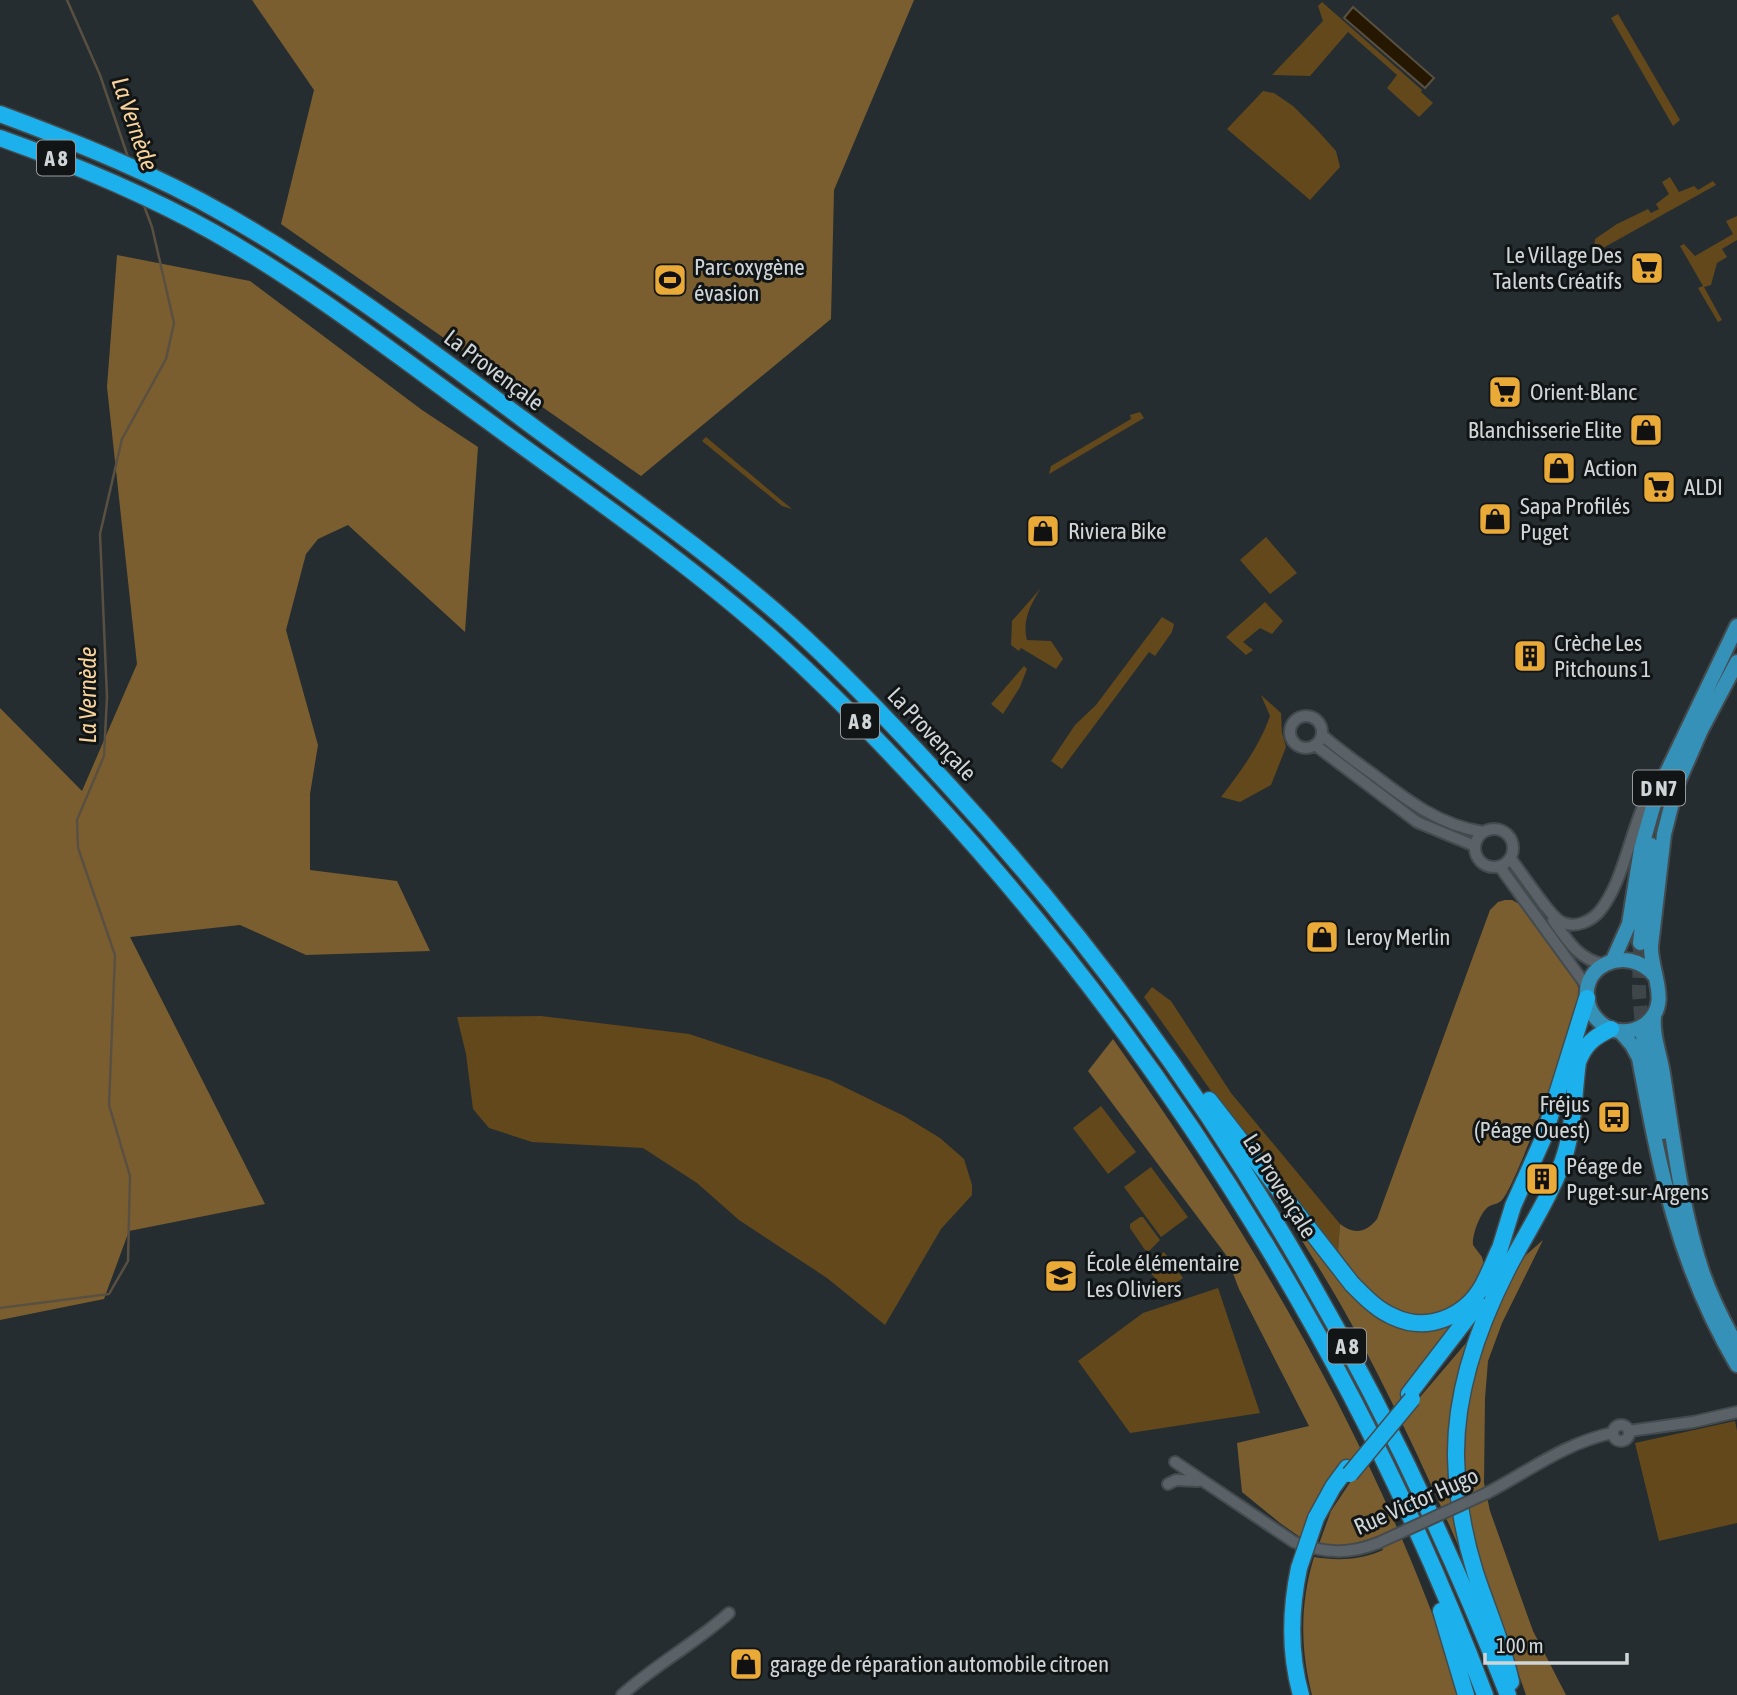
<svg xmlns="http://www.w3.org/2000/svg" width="1737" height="1695" font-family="'Asap Condensed',sans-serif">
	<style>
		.green { fill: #63481b }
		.forest { fill: #7b5e2f }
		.water { fill: #261701; stroke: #595042; stroke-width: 2 }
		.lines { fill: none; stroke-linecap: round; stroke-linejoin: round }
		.stream { stroke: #595042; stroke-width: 2.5 }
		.primary-tunnel { stroke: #3f464a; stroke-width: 14; stroke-dasharray: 14 7; stroke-linecap: butt }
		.tertiary-casing { stroke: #444b4e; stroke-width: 14 }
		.primary-casing { stroke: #444b4e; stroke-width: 18 }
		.motorway-casing { stroke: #444b4e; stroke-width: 19 }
		.tertiary { stroke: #5a6267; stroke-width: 10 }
		.primary { stroke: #3591b7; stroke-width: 14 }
		.motorway { stroke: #1cb1ec; stroke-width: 16 }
		.tertiary-bridge-casing { stroke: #444b4e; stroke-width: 14; stroke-linecap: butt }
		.motorway-bridge-casing { stroke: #444b4e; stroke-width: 19; stroke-linecap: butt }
		.tertiary-bridge { stroke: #5a6267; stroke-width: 10 }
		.motorway-bridge { stroke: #1cb1ec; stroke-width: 16 }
		.labels { text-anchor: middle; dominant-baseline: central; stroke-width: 6; stroke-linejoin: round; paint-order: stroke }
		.shield { fill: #111516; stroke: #979b9e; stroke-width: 2 }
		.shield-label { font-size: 21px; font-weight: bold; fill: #d0d5d8 }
		.poi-label { font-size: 23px; fill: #d0d5d8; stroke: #111516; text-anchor: start }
		.street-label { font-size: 23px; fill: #d0d5d8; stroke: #111516 }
		.water-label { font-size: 24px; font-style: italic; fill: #f8d39b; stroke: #111516 }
	</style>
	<rect width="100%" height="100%" fill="#252d31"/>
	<path class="green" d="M 1322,2 L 1422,90 L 1421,92 L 1433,103 L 1419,117 L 1387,88 L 1397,75 L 1348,32 L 1310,76 L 1272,75 L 1323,21 L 1318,6 Z
		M 1618,14 L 1680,120 L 1673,126 L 1611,18 Z
		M 1263,91 L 1274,93 L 1293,106 L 1318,131 L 1336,151 L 1340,167 L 1310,200 L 1227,129 Z
		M 1670,177 L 1679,192 L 1694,186 L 1698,190 L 1713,181 L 1716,185 L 1594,253 L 1595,239 L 1617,224 L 1648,209 L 1651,213 L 1659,209 L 1656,204 L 1669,194 L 1662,182 Z
		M 1737,216 L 1737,240 L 1722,249 L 1727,257 L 1717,263 L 1711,285 L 1704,287 L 1722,320 L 1718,322 L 1698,288 L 1703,286 L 1680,246 L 1684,244 L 1695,256 L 1733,234 L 1726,221 Z
		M 1140,412 L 1144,418 L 1049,474 L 1051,466 L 1131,419 L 1130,415 Z
		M 706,437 L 792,509 L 782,506 L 702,441 Z
		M 1266,537 L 1297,573 L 1270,594 L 1240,560 Z
		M 1041,588 C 1030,605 1022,621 1027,640 L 1051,641 L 1063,659 L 1056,669 L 1021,648 L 1019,651 L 1011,645 L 1012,621 Z
		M 1265,602 L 1283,621 L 1272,634 L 1260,628 L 1243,642 L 1253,650 L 1246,655 L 1226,637 Z
		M 1162,617 L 1174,624 L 1172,632 L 1155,656 L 1149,652 L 1062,769 L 1051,761 L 1075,725 L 1096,705 Z
		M 1024,666 L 1027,669 L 1020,687 L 1003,714 L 991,704 Z
		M 1261,695 L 1281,713 L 1282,733 L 1286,747 L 1271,785 L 1240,802 L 1221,797 C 1241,771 1259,747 1270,716 Z
		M 1152,987 L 1171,1001 L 1231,1093 L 1340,1224 L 1338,1250 L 1344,1265 L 1234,1123 L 1144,997 Z
		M 541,1016 L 689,1034 L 830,1080 L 904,1116 L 940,1138 L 964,1159 L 972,1185 L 972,1195 L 941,1229 L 885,1325 L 827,1278 L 739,1220 L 697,1183 L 643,1148 L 532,1142 L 489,1128 L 473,1109 L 466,1054 L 457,1017 Z
		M 1101,1106 L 1136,1152 L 1108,1174 L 1073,1128 Z
		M 1151,1167 L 1188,1217 L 1161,1237 L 1124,1187 Z
		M 1140,1217 L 1143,1217 L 1160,1240 L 1149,1251 L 1145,1250 L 1130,1228 L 1130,1224 Z
		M 1164,1252 L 1183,1278 L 1164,1291 L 1146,1266 Z
		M 1218,1288 L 1260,1413 L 1130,1433 L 1078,1361 L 1143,1313 Z
		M 1735,1421 L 1737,1431 L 1737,1523 L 1659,1541 L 1635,1443 Z"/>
	<path class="forest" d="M 252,0 L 914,0 L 834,190 L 831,319 L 641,476 L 281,224 L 314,90 Z
		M 117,255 L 250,281 L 422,410 L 478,447 L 465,632 L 348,525 L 318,539 L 306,554 L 286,630 L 318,745 L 310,794 L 310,870 L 397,881 L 430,951 L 306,955 L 240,925 L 130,937 L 265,1204 L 129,1231 L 104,1299 L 0,1320 L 0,708 L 82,791 L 137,664 L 107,387 Z
		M 1505,900 L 1512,900 L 1523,906 C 1537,925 1574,969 1579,990 C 1582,1007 1516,1186 1502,1200 C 1499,1204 1492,1204 1488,1207 C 1480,1213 1472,1235 1473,1245 L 1482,1257 L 1485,1268 L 1456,1308 L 1425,1317 L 1404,1314 L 1381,1303 L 1344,1265 L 1338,1250 L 1340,1224 C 1354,1235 1366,1233 1377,1219 L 1490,910 L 1498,902 Z
		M 1113,1039 C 1257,1242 1383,1457 1461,1695 L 1312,1695 C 1300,1648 1300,1603 1314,1557 C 1338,1561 1361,1560 1383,1550 L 1377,1537 L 1344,1546 L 1319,1544 L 1331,1511 L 1353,1478 L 1346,1464 L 1308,1520 L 1300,1537 L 1280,1523 L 1242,1492 L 1237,1443 L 1309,1426 L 1239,1289 L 1226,1255 L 1088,1071 Z
		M 1285,1206 L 1385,1319 L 1464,1316 L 1400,1397 L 1409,1410 L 1472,1336 L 1458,1394 L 1465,1561 C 1430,1480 1393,1401 1351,1323 C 1330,1284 1305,1246 1282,1208 Z
		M 1543,1240 L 1502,1323 L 1488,1361 L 1485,1398 L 1484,1483 L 1490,1511 L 1533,1631 L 1566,1695 L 1526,1695 L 1473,1544 L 1463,1471 L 1465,1407 L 1481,1344 L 1514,1272 L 1526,1255 Z"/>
	<path class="water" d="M 1353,7 L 1434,78 L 1425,88 L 1344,18 Z"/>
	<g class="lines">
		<path class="stream" d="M 67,0 L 100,75 L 129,160
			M 0,1308 L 109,1294 L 128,1261 L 130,1176 L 109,1105 L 115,955 L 78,848 L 77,820 L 104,756 L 107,697 L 100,534 L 122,439 L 166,359 L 174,323 L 152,227 L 143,203"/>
		<path class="primary-tunnel" d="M 1640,943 L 1639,993 L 1643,1036"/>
		<defs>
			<path id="tertiary" d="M1290 732a16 16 0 1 1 32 0a16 16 0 1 1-32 0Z
				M 1322,735 C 1338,749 1356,762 1374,775 C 1408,801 1439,825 1483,832
				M 1315,745 L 1417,822 L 1475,846
				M1475 848a19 19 0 1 1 38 0a19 19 0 1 1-38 0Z
				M 1511,859 L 1545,906
				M 1500,867 L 1588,988
				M 1541,900 C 1547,908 1555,920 1564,923 C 1576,928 1591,921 1599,912 C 1627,879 1631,816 1658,778
				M 1553,920 C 1567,940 1579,960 1604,964
				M1613 1433a8 8 0 1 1 16 0a8 8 0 1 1-16 0Z
				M 1629,1431 L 1693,1422 L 1737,1412
				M 1175,1462 L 1294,1542 C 1324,1553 1348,1555 1378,1543
				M 1168,1484 L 1176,1480 L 1198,1481
				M 1487,1493 C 1529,1471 1565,1443 1612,1433
				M 622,1695 C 656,1664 696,1643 729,1613"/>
			<path id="primary" d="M 1640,943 L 1651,845
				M 1613,960 L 1629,924 L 1641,849 L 1657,793 L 1737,626
				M 1655,976 C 1627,942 1573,967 1590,1009 C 1595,1020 1606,1029 1618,1031 C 1627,1032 1637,1030 1644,1025 C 1673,1005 1650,973 1651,946 L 1664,834 L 1676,787 L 1701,730 L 1737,662
				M 1654,1016 C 1652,1036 1660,1054 1663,1074 C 1673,1138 1682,1213 1703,1274 C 1712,1299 1724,1323 1737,1346
				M 1620,1031 L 1632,1045 L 1639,1058 C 1660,1171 1678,1265 1737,1365
				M 1643,1036 L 1663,1132"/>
			<path id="motorway" d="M 0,114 C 78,143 155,174 226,215 C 331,275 427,348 524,420 C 614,487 708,551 792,626 C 848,677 899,731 950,787 C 1194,1052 1376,1360 1508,1695
				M 0,138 C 73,164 145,194 213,232 C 310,287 398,356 488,421 C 583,491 682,558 770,636 C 845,703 913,776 979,851 C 1195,1099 1369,1387 1485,1695
				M 1209,1100 L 1352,1284 C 1365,1297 1377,1310 1394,1317 C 1428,1333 1466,1316 1483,1285 C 1489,1274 1494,1261 1499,1250
				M 1497,1258 L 1513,1206 L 1543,1139 L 1587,998
				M 1409,1394 L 1478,1304
				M 1316,1518 L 1333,1487 L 1347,1468
				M 1299,1568 C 1290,1611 1289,1653 1301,1695
				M 1441,1611 L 1466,1695
				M 1511,1682 C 1503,1644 1487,1609 1475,1572 C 1463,1534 1457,1496 1456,1457 C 1455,1392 1478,1327 1507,1270 C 1526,1233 1555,1190 1566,1151 C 1574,1123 1574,1091 1578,1062 C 1585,1044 1594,1037 1611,1029"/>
		</defs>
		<use href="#tertiary" class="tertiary-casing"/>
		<use href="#primary" class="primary-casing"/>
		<use href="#motorway" class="motorway-casing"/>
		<use href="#tertiary" class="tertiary"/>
		<use href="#primary" class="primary"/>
		<use href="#motorway" class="motorway"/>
		<defs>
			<path id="tertiary-bridge" d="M 1378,1543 L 1487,1493"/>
			<path id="motorway-bridge" d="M 1350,1474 L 1412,1399
				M 1299,1568 L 1316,1518"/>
		</defs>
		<use href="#tertiary-bridge" class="tertiary-bridge-casing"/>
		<use href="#motorway-bridge" class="motorway-bridge-casing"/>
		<use href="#tertiary-bridge" class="tertiary-bridge"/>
		<use href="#motorway-bridge" class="motorway-bridge"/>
	</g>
	<defs>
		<symbol id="supermarket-square" viewBox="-11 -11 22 22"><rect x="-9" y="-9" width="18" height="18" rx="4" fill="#eaaa38" stroke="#111516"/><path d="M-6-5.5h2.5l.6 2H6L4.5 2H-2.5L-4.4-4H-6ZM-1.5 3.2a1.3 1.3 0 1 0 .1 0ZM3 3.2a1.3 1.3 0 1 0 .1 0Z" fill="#111"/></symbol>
		<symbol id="stadium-square" viewBox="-11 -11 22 22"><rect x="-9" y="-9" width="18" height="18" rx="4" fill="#eaaa38" stroke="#111516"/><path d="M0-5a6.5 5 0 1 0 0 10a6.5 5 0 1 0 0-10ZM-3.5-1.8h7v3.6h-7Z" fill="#111"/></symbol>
		<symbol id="shop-square" viewBox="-11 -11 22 22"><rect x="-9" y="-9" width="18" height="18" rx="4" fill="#eaaa38" stroke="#111516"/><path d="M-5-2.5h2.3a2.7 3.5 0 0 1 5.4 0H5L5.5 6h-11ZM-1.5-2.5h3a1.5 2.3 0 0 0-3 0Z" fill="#111"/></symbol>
		<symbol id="building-square" viewBox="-11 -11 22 22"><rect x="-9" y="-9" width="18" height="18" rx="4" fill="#eaaa38" stroke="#111516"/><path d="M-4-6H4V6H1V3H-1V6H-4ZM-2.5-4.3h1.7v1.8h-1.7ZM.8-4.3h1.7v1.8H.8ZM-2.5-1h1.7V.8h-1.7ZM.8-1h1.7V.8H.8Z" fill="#111"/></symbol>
		<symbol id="bus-square" viewBox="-11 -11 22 22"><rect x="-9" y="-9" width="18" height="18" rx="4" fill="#eaaa38" stroke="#111516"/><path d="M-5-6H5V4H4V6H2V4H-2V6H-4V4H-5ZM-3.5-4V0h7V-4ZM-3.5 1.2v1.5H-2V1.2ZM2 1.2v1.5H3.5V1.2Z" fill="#111"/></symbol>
		<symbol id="school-square" viewBox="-11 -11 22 22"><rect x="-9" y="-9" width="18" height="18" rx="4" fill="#eaaa38" stroke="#111516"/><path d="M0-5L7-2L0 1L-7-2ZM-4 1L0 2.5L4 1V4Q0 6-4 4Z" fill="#111"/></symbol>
	</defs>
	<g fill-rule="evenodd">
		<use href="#supermarket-square" x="1628" y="249" width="38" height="38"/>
		<use href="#stadium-square" x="651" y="261" width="38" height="38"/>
		<use href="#supermarket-square" x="1486" y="373" width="38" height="38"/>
		<use href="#shop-square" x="1627" y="411" width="38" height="38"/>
		<use href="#shop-square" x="1540" y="449" width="38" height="38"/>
		<use href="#supermarket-square" x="1640" y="468" width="38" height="38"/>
		<use href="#shop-square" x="1476" y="500" width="38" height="38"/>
		<use href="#shop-square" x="1024" y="512" width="38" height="38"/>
		<use href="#building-square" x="1511" y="637" width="38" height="38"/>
		<use href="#shop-square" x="1303" y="918" width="38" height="38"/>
		<use href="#bus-square" x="1595" y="1098" width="38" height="38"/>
		<use href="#building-square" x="1523" y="1160" width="38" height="38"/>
		<use href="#school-square" x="1042" y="1257" width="38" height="38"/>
		<use href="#shop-square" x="727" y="1645" width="38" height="38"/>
	</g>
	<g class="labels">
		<g class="shield">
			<rect x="37" y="140.5" width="38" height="35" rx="5"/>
			<rect x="841" y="703.5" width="38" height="35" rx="5"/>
			<rect x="1633" y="770.5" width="52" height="35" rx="5"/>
			<rect x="1328" y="1328.5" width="38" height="35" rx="5"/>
		</g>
		<g class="shield-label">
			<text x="56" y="158">A 8</text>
			<text x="860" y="721">A 8</text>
			<text x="1659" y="788">D N7</text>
			<text x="1347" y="1346">A 8</text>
		</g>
		<g class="poi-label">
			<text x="1622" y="255" text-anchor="end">Le Village Des<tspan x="1622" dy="26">Talents Créatifs</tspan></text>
			<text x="694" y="267">Parc oxygène<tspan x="694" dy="26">évasion</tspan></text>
			<text x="1530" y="392">Orient-Blanc</text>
			<text x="1622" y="430" text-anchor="end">Blanchisserie Elite</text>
			<text x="1584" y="468">Action</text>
			<text x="1684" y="487">ALDI</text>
			<text x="1520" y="506">Sapa Profilés<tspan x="1520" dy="26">Puget</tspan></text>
			<text x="1068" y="531">Riviera Bike</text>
			<text x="1554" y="643">Crèche Les<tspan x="1554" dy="26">Pitchouns 1</tspan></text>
			<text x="1346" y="937">Leroy Merlin</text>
			<text x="1590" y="1104" text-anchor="end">Fréjus<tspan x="1590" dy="26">(Péage Ouest)</tspan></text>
			<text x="1566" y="1166">Péage de<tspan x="1566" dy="26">Puget-sur-Argens</tspan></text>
			<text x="1086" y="1263">École élémentaire<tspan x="1086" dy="26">Les Oliviers</tspan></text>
			<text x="770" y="1664">garage de réparation automobile citroen</text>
		</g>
		<g class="street-label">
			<text transform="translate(494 370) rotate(37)">La Provençale</text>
			<text transform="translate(932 734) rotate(47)">La Provençale</text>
			<text transform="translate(1280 1186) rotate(58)">La Provençale</text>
			<text transform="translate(1416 1501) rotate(-24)">Rue Victor Hugo</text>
		</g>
		<g class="water-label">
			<text transform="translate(135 124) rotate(71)">La Vernède</text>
			<text transform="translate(87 695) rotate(-90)">La Vernède</text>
		</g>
	</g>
	<path d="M1485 1653v10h142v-10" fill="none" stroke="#d0d5d8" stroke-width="3.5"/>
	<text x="1496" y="1653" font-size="21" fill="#d0d5d8" stroke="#111516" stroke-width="5" paint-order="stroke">100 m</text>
</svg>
